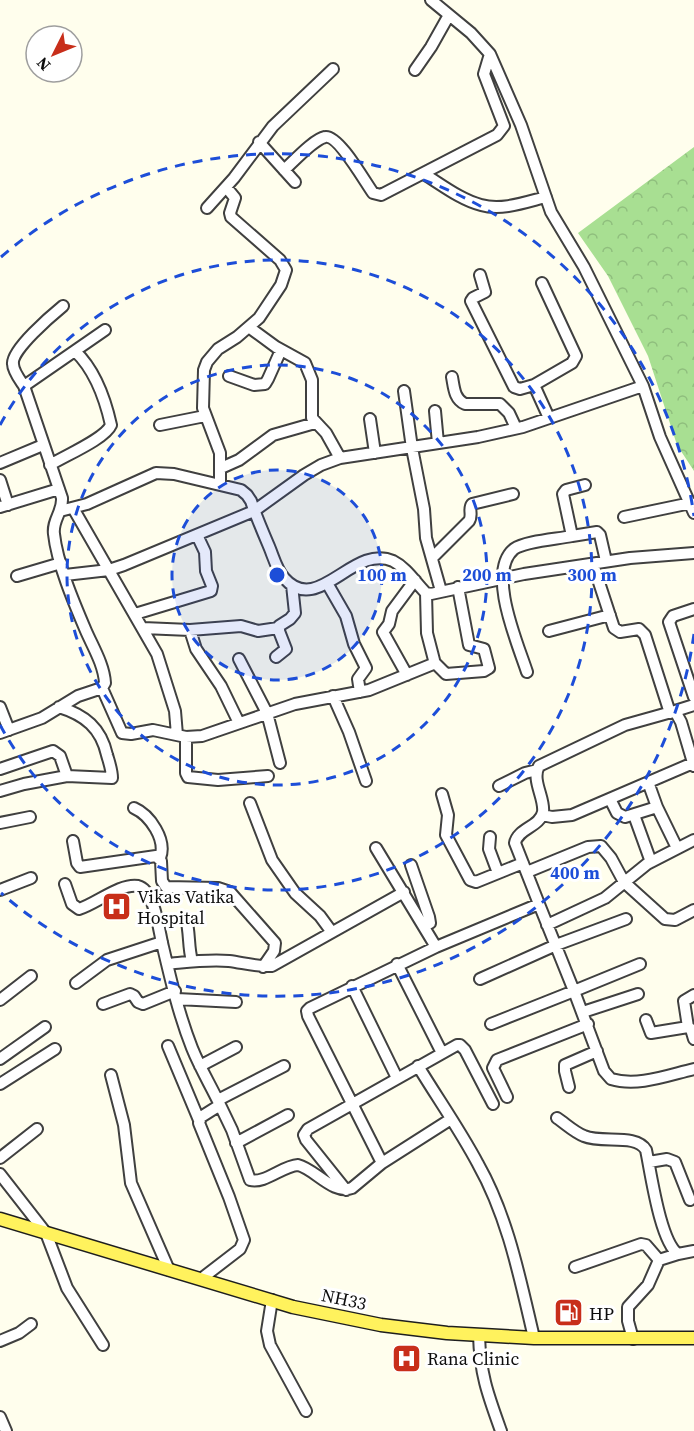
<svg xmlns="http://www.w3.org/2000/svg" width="694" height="1431" font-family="'Source Serif 4',serif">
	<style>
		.forest { fill: url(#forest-crowns) }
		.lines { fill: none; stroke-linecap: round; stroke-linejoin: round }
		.minor-casing { stroke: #404040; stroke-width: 14 }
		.major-casing { stroke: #1e1e1e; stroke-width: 15 }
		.minor { stroke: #fff; stroke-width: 10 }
		.major { stroke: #fff25d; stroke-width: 12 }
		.ring { fill: none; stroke: #1d4ed8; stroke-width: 3; stroke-dasharray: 10 8 }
		.labels { text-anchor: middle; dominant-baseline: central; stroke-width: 6; stroke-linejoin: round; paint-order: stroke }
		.poi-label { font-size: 18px; fill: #0d0d0d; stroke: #fff; text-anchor: start }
		.street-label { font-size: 18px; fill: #0d0d0d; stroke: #fff }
		.centre { fill: #1d4ed8; stroke: #fff; stroke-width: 3 }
		.ring-label { font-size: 18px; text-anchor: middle; font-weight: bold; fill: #1d4ed8; stroke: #fff; stroke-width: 6; stroke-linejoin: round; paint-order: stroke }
	</style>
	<defs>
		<pattern id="forest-crowns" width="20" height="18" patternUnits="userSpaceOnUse" patternTransform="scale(1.5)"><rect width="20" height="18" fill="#a8df92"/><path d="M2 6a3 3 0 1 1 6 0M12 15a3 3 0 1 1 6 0" fill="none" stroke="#8fbe7d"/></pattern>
	</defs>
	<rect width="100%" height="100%" fill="#fffeed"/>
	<path class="forest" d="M 694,147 L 694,471 L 677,445 L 648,356 L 608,276 L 578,233 Z"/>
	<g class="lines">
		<defs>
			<path id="minor" d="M 431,0 L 471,33 L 490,54 L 521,125 L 551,212 L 584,267 L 643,386 L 660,437 L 694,513
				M 415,70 L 431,47 L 449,15
				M 259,142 L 295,182
				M 284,170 C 293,162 314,139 325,137 C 338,134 365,182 373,193 L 381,195 L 497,135 L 504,126 L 484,74 L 490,54
				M 424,174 C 442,185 461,200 481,205 C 502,211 526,202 546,197
				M 207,208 L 234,178 L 273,126 L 333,69
				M 480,275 L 485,292 L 473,298 L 471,301 L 514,387 L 520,389 L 534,385 L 549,418
				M 250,328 L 276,347 L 305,363 L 312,380 L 312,418 L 326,433 L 340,458
				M 229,376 L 254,385 L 265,384 L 268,379 L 281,350
				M 452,377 C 454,387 454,399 465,404 L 500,404 L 509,413 L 516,428
				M 534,385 L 572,363 L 576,356 L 542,283
				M 24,386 C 20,380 13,371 13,364 C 11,350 52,315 63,306
				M 404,391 L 412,448 L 424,509 L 426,538 L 441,591
				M 435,411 L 438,443
				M 370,419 L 375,453
				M 160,425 L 205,416
				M 0,463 L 43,445
				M 50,465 C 64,456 105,439 111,425 C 105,398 95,370 75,351
				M 221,468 L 239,460 L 273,435 L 315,423
				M 0,480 L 8,505
				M 220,484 L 220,453 L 203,408 L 204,370 L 207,362 L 218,349 L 237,337 L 259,318 L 281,285 L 286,270 L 280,260 L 231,217 L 230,213 L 235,198 L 226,187
				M 585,485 L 566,490 L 563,494 L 572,536 L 597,532 L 600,535 L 606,561
				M 0,507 L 59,489
				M 73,508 L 157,654 L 175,711 L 177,735
				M 60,511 L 87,504 L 156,473 L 174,474 L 241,490 L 247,495 L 251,501 C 256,516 262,530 268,544 C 273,555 276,569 284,578 C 318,617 353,543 393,561 C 407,568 415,582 426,593 L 431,594 L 524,574 L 630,558 L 694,553
				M 624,517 L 691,503
				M 432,558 L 469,521 C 473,515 468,509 472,504 L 513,494
				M 593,564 L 614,628 L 620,632 L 639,629 L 645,635 L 670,713
				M 65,575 L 109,570 L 124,565 L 254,511 L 304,475 L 321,465 L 340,458 L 478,437 L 523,427 L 643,386
				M 17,576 L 61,563
				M 327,583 L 346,616 L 354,644 L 366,668 L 358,679 L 360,692
				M 694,609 L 673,616 L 669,622 L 694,697
				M 135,614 L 211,591 L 212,586 L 206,571 L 205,552 L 197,535
				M 143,628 L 190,630 L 241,626 L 258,631 L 278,628
				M 190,630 L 196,649 L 221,686 L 239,723
				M 549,631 L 610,615
				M 276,657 L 286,649 L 279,631 L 279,626 L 290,619 L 295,613 L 292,585
				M 239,659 L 267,713 L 280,763
				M 434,662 L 446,674 L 484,671 L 489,668 L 484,649 L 469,645 L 458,587
				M 527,672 C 518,644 486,572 514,549 C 525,541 558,539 572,536
				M 407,675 L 383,632 L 389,624 L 392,611 L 415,580
				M 102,688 L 122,733 L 131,734 L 153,730 L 186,737 L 202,736 L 295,704 L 369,690 L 433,664 L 434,660 L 427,633 L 426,593
				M 333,696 L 349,732 L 366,781
				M 0,707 L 9,730
				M 675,711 L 694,705
				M 0,733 L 42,718 L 78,696 L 102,688 L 105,683 C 104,665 93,647 86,631 C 74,603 57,563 54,534 C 52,520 63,512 62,498 L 24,386 L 105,330
				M 186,737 L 186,773 L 188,777 L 218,780 L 268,776
				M 0,769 L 53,751 L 60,756 L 67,776 L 112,778 C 112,770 109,762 107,755 C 101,728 85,715 59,707
				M 648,782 L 657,807 L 677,848
				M 499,786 L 525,773 L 537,770
				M 0,791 L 24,784 L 67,776
				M 442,794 L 448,815 L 446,835 L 470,880 L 476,882 L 523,863
				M 610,799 L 617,813 L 625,817 L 657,807
				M 250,803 L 272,860 L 295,893 L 320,916 L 331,931
				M 134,808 C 150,815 167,840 160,858
				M 542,815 L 552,817 L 572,815 L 693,763
				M 634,815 L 651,862
				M 0,823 L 30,817
				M 490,837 L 489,849 L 498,873
				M 73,841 L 77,863 L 80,867 L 156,856 L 161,861 L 162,881 L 166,887 L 218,888 L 230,892 L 275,943 L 274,951 L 263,967
				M 376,848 L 436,947
				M 411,865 L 429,917 L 430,923 L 424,926
				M 527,872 L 588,847 L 601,846 L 611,858 L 624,882 L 665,919 L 675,920 L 694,910
				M 65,884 L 72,904 L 79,909 C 96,904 120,883 138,886 C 155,890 159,932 163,947 C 171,981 179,1015 192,1048 C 200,1068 211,1086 220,1105 L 201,1117 L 199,1123 L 229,1197 L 244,1240 L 240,1249 L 201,1279
				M 0,890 L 31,878
				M 539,904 L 515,843 C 518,828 540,827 543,812 C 545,798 531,780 539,766 L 625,725 L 675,711 L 681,722 L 694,766
				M 186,918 C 190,933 188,947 192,961
				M 547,925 L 605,898 L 647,864 L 694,840
				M 167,964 C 188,962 208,959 229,961 C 244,963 258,967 272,966 L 404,892
				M 397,964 L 442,1053
				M 480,979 L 556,945 L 626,919
				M 76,983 L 107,960 L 162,942
				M 352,986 L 397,1078
				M 177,999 L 236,1002
				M 0,1000 L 31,976
				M 103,1004 L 130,994 L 134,996 L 138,1002 L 143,1004 L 175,991
				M 583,1012 L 638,994
				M 646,1020 L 651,1033 L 688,1027 L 691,1029 L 694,1039
				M 491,1024 L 574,991 L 604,1071 L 611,1079 C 638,1087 668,1075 694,1069
				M 688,1027 L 684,1001 L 694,995
				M 168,1046 L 199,1120
				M 0,1059 L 45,1027
				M 200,1066 L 236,1047
				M 418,1066 C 438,1099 460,1130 478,1164 C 508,1217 520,1279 534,1338
				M 111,1075 L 124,1125 L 131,1183 L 169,1270
				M 0,1084 L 55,1049
				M 569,1087 L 565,1071 L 565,1065 L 597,1051
				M 507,1097 L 493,1068 L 497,1060 L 588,1024
				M 218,1100 L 284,1066
				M 220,1105 L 232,1130 L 250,1180 C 265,1184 282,1166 298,1165 C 315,1169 333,1195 352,1188 L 382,1163 L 451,1119
				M 557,1118 C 566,1124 574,1132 584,1136 C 602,1144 636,1133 646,1150 C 651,1173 660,1241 678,1254 L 694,1251
				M 236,1143 L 288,1115
				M 0,1158 L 37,1129
				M 649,1162 L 667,1159 L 675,1162 L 690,1200
				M 382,1163 L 308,1016 L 307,1011 L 310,1008 L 436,947 L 539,904 L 574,991 L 640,964
				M 0,1174 L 46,1233 L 67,1288 L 103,1345
				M 346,1190 L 306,1140 L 304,1135 L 308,1129 L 457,1045 L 460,1045 L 465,1050 L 493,1104
				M 575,1267 L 641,1244 L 646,1245 L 659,1260 L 678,1254
				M 272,1300 L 267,1331 L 270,1345 L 306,1411
				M 479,1335 C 480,1374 488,1395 501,1431
				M 633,1339 L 628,1321 L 628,1307 L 648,1285 L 659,1260
				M 0,1341 L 19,1333 L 31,1324
				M 0,1417 L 6,1431"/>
			<path id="major" d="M 0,1219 L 293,1307 L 381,1325 L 447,1333 L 534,1338 L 694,1338"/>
		</defs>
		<use href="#minor" class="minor-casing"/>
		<use href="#major" class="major-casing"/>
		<use href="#minor" class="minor"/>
		<use href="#major" class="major"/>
	</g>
	<circle cx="277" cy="575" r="105" fill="#1d4ed8" fill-opacity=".12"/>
	<g class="ring">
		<circle cx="277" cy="575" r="105"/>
		<circle cx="277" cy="575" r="210"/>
		<path d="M0 425A315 315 0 1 1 0 725"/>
		<path d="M694 634A421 421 0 0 1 1 893M1 257A421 421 0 0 1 694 516"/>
	</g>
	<defs>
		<symbol id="hospital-square" viewBox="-11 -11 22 22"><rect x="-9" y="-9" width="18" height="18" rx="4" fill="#c82e1a" stroke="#fff"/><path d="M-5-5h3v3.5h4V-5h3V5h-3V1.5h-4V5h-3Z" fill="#fff"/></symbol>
		<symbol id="fuel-square" viewBox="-11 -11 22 22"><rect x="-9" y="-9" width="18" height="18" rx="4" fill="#c82e1a" stroke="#fff"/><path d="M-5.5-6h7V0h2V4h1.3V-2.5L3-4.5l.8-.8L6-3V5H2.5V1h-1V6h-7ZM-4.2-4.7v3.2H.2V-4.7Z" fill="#fff"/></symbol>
	</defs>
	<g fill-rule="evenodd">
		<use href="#hospital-square" x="100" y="890" width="33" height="33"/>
		<use href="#fuel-square" x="552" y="1296" width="33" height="33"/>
		<use href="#hospital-square" x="390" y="1342" width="33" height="33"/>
	</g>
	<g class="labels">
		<g class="poi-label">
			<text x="137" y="896">Vikas Vatika<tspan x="137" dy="21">Hospital</tspan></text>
			<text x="589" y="1313">HP</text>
			<text x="427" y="1358">Rana Clinic</text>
		</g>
		<g class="street-label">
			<text transform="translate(344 1299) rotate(12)">NH33</text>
		</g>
	</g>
	<circle cx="277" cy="575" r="9" class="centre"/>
	<g class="ring-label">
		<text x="382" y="581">100 m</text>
		<text x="487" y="581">200 m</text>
		<text x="592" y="581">300 m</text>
		<text x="575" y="879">400 m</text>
	</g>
	<g transform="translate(54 54) rotate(227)"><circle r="28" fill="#ffffff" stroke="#9e9e9e" stroke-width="1.5"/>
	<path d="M0-4.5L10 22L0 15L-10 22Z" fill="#c82e1a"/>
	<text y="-9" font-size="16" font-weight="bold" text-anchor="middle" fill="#0d0d0d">N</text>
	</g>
</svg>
